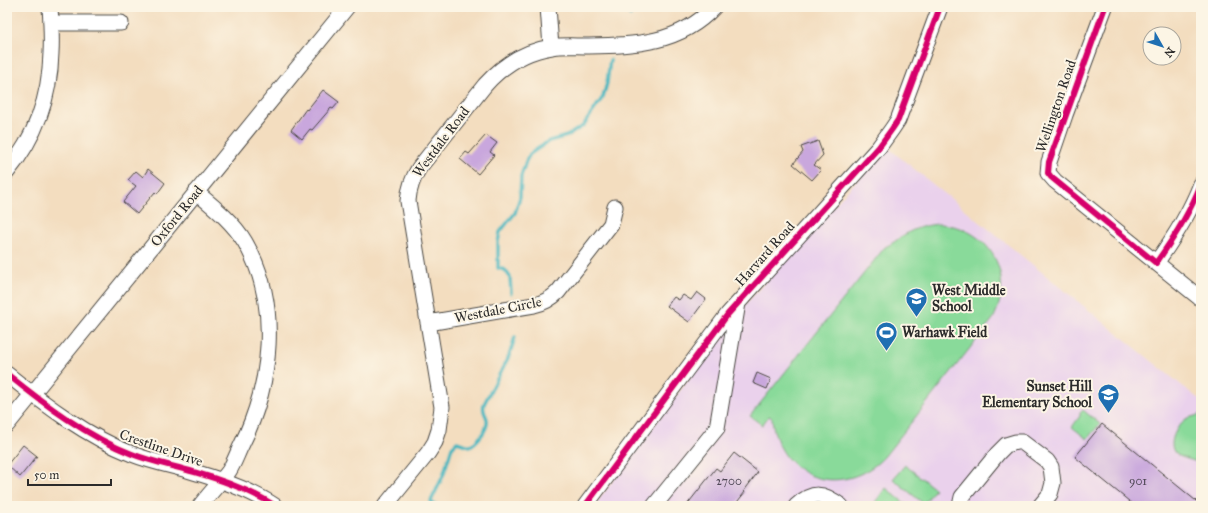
<svg xmlns="http://www.w3.org/2000/svg" width="1208" height="513" font-family="'IM FELL Great Primer',serif">
	<style>
		.built { fill: #ead1ec }
		.green { fill: #89da9a; stroke: #5a8262 }
		.lines { fill: none; stroke-linecap: round; stroke-linejoin: round }
		.stream { stroke: #47b6bf; stroke-width: 3.5 }
		.building { fill: #c9a7dd }
		.minor-casing { stroke: #494641; stroke-width: 17 }
		.minor { stroke: #fff; stroke-width: 15 }
		.cycleway-casing { stroke: #fcf5e5; stroke-width: 8 }
		.cycleway { stroke: #d6006c; stroke-width: 6 }
		.labels { text-anchor: middle; dominant-baseline: central; stroke-width: 4; stroke-linejoin: round; paint-order: stroke }
		.number-label { font-size: 12px; fill: #524a58 }
		.street-label { font-size: 14px; fill: #2b2b2b; stroke: #fcf5e5 }
		.poi-label { font-size: 14px; font-weight: bold; fill: #2b2b2b; stroke: #fcf5e5; text-anchor: start }
	</style>
	<rect width="100%" height="100%" fill="#fcf5e5"/>
	<filter id="ink" filterUnits="userSpaceOnUse"><feTurbulence type="fractalNoise" baseFrequency=".025" numOctaves="2"/><feDisplacementMap in="SourceGraphic" scale="8" xChannelSelector="R" yChannelSelector="G"/><feConvolveMatrix kernelMatrix="1 2 1 2 8 2 1 2 1" color-interpolation-filters="sRGB"/></filter>
	<filter id="wash" filterUnits="userSpaceOnUse"><feTurbulence type="fractalNoise" baseFrequency=".012" numOctaves="4" result="noise"/><feDisplacementMap in="SourceGraphic" scale="16" xChannelSelector="R" yChannelSelector="G"/><feGaussianBlur stdDeviation="0.9" result="paint"/><feColorMatrix in="noise" values="0 0 0 0 0 0 0 0 0 0 0 0 0 0 0 0 0 1.4 0 .05"/><feComposite in="paint" operator="in"/></filter>
	<g filter="url(#wash)">
		<rect width="100%" height="100%" fill="#f3ddbf"/>
		<path class="built" d="M 887,147 L 1201,401 L 1201,506 L 594,506 L 743,307 Z"/>
		<path class="green" d="M 939,224 C 990,227 1016,275 993,319 L 884,457 C 855,488 805,489 782,450 C 776,440 773,429 772,418 L 769,416 L 762,425 L 750,416 L 885,247 C 893,244 897,239 904,235 C 915,228 926,225 939,224 Z
			M 1083,410 L 1100,424 L 1087,439 L 1072,427 L 1080,416 L 1080,413 Z
			M 1201,414 L 1201,464 C 1195,460 1179,458 1175,453 C 1167,443 1177,425 1186,419 C 1190,417 1196,416 1201,414 Z
			M 905,465 L 935,489 L 924,504 L 893,479 Z
			M 886,488 L 908,506 L 879,506 L 875,502 Z"/>
		<g class="lines">
			<path class="stream" d="M 630,15 L 633,7
				M 511,293 L 510,277 L 505,270 L 498,268 L 498,242 L 500,232 L 515,213 L 520,197 L 521,176 L 526,161 L 530,154 L 549,141 L 567,136 L 583,126 L 603,97 L 607,83 L 610,60
				M 439,506 L 433,504 L 431,501 L 443,476 L 452,447 L 457,442 L 470,446 C 477,442 489,429 487,419 C 485,412 482,412 484,404 L 509,356 L 515,337"/>
		</g>
		<g id="blocks">
			<path class="building" d="M 323,90 L 339,102 L 333,109 L 331,108 L 312,130 L 310,129 L 302,139 L 291,130 L 306,109 L 307,110 Z
				M 486,135 L 497,143 L 490,152 L 494,155 L 478,174 L 460,159 L 466,152 L 469,154 Z
				M 818,141 L 823,155 L 814,165 L 821,170 L 812,180 L 793,164 L 803,152 L 801,147 Z
				M 148,169 L 165,183 L 157,194 L 155,192 L 137,214 L 123,202 L 136,186 L 128,180 L 136,171 L 143,177 Z
				M 697,292 L 706,299 L 689,322 L 667,306 L 674,297 L 679,300 L 683,295 L 691,300 Z
				M 757,373 L 771,379 L 767,389 L 753,383 Z
				M 1102,424 L 1201,505 L 1201,506 L 1135,506 L 1075,457 Z
				M 23,445 L 37,456 L 20,477 L 7,465 Z
				M 734,453 L 758,472 L 744,491 L 745,492 L 734,506 L 686,506 L 716,468 L 720,471 Z"/>
		</g>
	</g>
	<g filter="url(#ink)">
		<use href="#blocks" fill-opacity="0" stroke="#494641" stroke-width="1"/>
		<g class="lines">
			<defs>
				<path id="minor" d="M 548,7 L 551,47
					M 1105,7 L 1065,115 L 1049,162 L 1048,173 L 1055,181 L 1201,299
					M 51,23 L 121,23
					M 7,172 C 35,138 50,97 51,53 C 52,38 51,22 50,7
					M 196,192 C 214,207 233,222 245,242 C 281,304 272,384 241,446 C 237,454 234,463 229,471 C 220,483 209,494 200,506
					M 1156,263 C 1174,238 1190,213 1201,184
					M 428,323 L 534,305 C 543,303 551,299 558,292 L 611,224 L 615,207
					M 7,374 C 44,404 88,437 132,454 C 152,462 174,466 194,472 C 222,480 251,490 275,506
					M 7,425 L 347,7
					M 385,506 L 428,453 L 435,442 L 439,430 L 442,407 L 408,201 C 409,188 412,179 419,168 L 485,85 C 502,66 525,51 552,47 C 562,45 574,46 585,46 C 633,45 679,45 714,7
					M 585,506 L 728,314 L 879,147 L 892,129 L 898,120 L 940,7
					M 654,506 L 717,428 L 738,303
					M 796,506 C 813,491 823,492 841,506
					M 960,506 L 962,497 L 998,453 L 1006,445 L 1016,442 L 1022,442 L 1047,461 L 1051,467 L 1053,483 L 1050,494 L 1040,506"/>
			</defs>
			<use href="#minor" class="minor-casing"/>
			<use href="#minor" class="minor"/>
			<defs>
				<path id="cycleway" d="M 1105,7 L 1049,162 L 1048,173 L 1051,177 L 1156,263 C 1174,238 1190,213 1201,184
					M 7,374 C 44,404 88,437 132,454 C 152,462 174,466 194,472 C 222,480 251,490 275,506
					M 585,506 L 728,314 L 879,147 L 892,129 L 898,120 L 940,7"/>
			</defs>
			<use href="#cycleway" class="cycleway-casing"/>
			<use href="#cycleway" class="cycleway"/>
		</g>
	</g>
	<defs>
		<symbol id="school-pin" viewBox="-11 -11 22 30"><path d="M0 17L-7.5 6A9.5 9.5 0 1 1 7.5 6Z" fill="#1f6fb2" stroke="#fcf5e5"/><path d="M0-5L7-2L0 1L-7-2ZM-4 1L0 2.5L4 1V4Q0 6-4 4Z" fill="#fff"/></symbol>
		<symbol id="stadium-pin" viewBox="-11 -11 22 30"><path d="M0 17L-7.5 6A9.5 9.5 0 1 1 7.5 6Z" fill="#1f6fb2" stroke="#fcf5e5"/><path d="M0-5a6.5 5 0 1 0 0 10a6.5 5 0 1 0 0-10ZM-3.5-1.8h7v3.6h-7Z" fill="#fff"/></symbol>
	</defs>
	<g fill-rule="evenodd">
		<use href="#school-pin" x="904" y="286" width="25" height="34"/>
		<use href="#stadium-pin" x="874" y="320" width="25" height="34"/>
		<use href="#school-pin" x="1096" y="382" width="25" height="34"/>
	</g>
	<g class="labels">
		<g class="number-label">
			<text x="729" y="481">2700</text>
			<text x="1138" y="481">901</text>
		</g>
		<g class="street-label">
			<text transform="translate(1056 106) rotate(-71)">Wellington Road</text>
			<text transform="translate(441 142) rotate(-53)">Westdale Road</text>
			<text transform="translate(177 216) rotate(-51)">Oxford Road</text>
			<text transform="translate(765 254) rotate(-48)">Harvard Road</text>
			<text transform="translate(498 310) rotate(-11)">Westdale Circle</text>
			<text transform="translate(161 448) rotate(19)">Crestline Drive</text>
		</g>
		<g class="poi-label">
			<text x="932" y="290">West Middle<tspan x="932" dy="16">School</tspan></text>
			<text x="902" y="332">Warhawk Field</text>
			<text x="1092" y="386" text-anchor="end">Sunset Hill<tspan x="1092" dy="16">Elementary School</tspan></text>
		</g>
	</g>
	<rect width="1208" height="513" fill="none" stroke="#fcf5e5" stroke-width="24"/>
	<g transform="translate(1162 46) rotate(129)"><circle r="19" fill="#fcf5e5" stroke="#a8a49b"/>
	<path d="M0-3L7 15L0 10L-7 15Z" fill="#1f6fb2"/>
	<text y="-6" font-size="11" font-weight="bold" text-anchor="middle" fill="#2b2b2b">N</text>
	</g>
	<path d="M28 479v6h83v-6" fill="none" stroke="#2b2b2b" stroke-width="2"/>
	<text x="34" y="479" font-size="12" fill="#2b2b2b" stroke="#fcf5e5" stroke-width="3" paint-order="stroke">50 m</text>
</svg>
